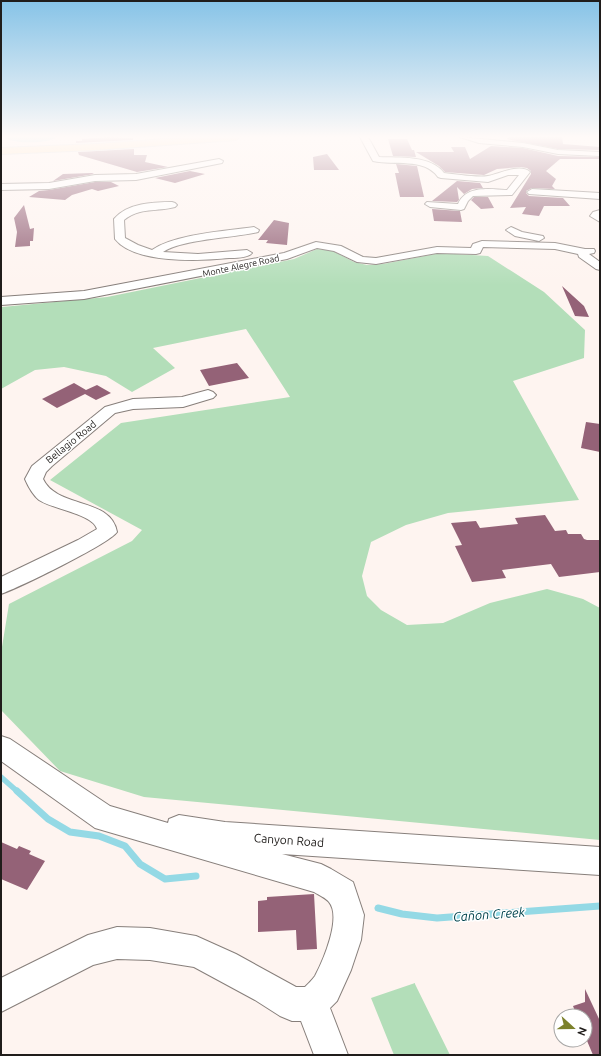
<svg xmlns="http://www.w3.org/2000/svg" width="601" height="1056" font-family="Ubuntu,sans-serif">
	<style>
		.green { fill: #b3deb9 }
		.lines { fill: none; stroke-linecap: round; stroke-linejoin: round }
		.stream-far1 { stroke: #94d9e5; stroke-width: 5.5 }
		.stream { stroke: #94d9e5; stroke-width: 7 }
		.river { fill: #94d9e5; fill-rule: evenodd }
		.building { fill: #946277 }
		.minor-casing { stroke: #877f7b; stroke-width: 2 }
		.major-casing { stroke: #d2d2d1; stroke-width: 2 }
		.minor { fill: #fff; fill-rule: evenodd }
		.major { fill: #fedfac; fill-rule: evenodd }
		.labels { text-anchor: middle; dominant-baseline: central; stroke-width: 3; stroke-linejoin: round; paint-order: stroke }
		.far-street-label { font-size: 9px; fill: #201d1b; stroke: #fff }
		.street-label { font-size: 10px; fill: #201d1b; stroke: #fff }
		.near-street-label { font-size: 12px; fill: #201d1b; stroke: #fff }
		.near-water-label { font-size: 13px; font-style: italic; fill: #01434c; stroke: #fff }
	</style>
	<rect width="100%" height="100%" fill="#fef4f0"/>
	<path class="green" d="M 317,249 L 331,250 L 354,262 L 367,265 L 383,264 L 440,253 L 488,256 L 544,292 L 585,330 L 584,358 L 513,381 L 579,500 L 448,513 L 406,525 L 371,542 L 362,576 L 367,596 L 381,610 L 407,625 L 443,623 L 490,603 L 547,589 L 583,599 L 600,608 L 600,840 L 144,797 L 60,771 L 1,710 L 1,653 L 9,604 L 132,541 L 142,530 L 50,480 L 121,423 L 290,397 L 246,329 L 153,348 L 175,368 L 132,392 L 106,376 L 64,367 L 35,370 L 1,389 L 1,309 L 2,307 L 107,297 L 294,259 Z
		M 415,983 L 415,984 L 450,1055 L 394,1055 L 371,998 Z"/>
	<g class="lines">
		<path class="stream-far1" d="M 1,777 L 18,792"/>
		<path class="stream" d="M 17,791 L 48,819 L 70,832 L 99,836 L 125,846 L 140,864 L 165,879 L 196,876
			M 378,908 L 402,914 L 437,918 L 600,906"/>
		<path class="river" d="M 4,137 L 56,137 C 50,144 10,144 4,137 Z"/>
	</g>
	<path class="building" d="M 108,137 L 133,138 L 133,140 L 76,143 L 76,141 L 82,141 L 82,139 Z
		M 508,137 L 562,137 L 563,144 L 600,147 L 600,150 L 558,149 L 511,140 L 507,139 Z
		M 388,139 L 407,139 L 412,150 L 414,150 L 416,157 L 393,156 Z
		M 491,146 L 523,148 L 558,156 L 600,157 L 600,159 L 560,159 L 546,171 L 556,179 L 552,186 L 555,189 L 532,188 L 526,191 L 526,193 L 529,196 L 563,198 L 570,206 L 544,206 L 539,216 L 522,214 L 526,207 L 510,208 L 531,174 L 531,171 L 527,168 L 521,167 L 497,169 L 484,175 L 445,172 L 439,166 L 416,152 L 454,152 L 451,147 L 465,147 L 470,159 Z
		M 134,149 L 134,155 L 147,155 L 145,162 L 168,167 L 137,172 L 79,155 L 78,152 Z
		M 327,154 L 339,170 L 314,170 L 313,157 Z
		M 396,164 L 417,166 L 424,197 L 400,197 L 395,173 L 399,173 Z
		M 190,171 L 205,174 L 175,183 L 155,178 Z
		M 92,173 L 94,174 L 53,181 L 63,174 Z
		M 457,181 L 480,183 L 483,188 L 472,189 L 464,194 L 457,187 L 459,200 L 457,202 L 432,201 Z
		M 95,182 L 111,182 L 119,186 L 98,191 L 92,189 L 72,195 L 65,200 L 29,197 L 39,191 L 49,190 Z
		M 474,197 L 488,197 L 494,208 L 481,209 L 471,200 Z
		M 24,205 L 30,229 L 34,228 L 33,241 L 30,241 L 30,246 L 15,247 L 17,232 L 14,218 Z
		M 432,209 L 460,211 L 462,222 L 434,221 Z
		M 274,220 L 289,223 L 287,245 L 266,243 L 268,240 L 258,240 Z
		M 562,286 L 584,306 L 589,317 L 575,316 Z
		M 237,363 L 249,378 L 209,386 L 200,370 Z
		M 74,383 L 86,390 L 97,385 L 111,393 L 96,400 L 85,394 L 57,408 L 42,399 Z
		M 586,422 L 600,424 L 600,452 L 581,448 Z
		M 545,515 L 555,531 L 566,530 L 568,534 L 581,534 L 584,539 L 587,540 L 600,540 L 600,572 L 559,577 L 551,564 L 502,570 L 506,578 L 472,582 L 455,546 L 462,545 L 451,523 L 476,521 L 480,528 L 518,524 L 515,518 Z
		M 1,842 L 17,849 L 19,846 L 31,851 L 29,854 L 45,861 L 27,890 L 1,879 Z
		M 314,894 L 317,949 L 297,950 L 296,930 L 258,932 L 258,901 L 267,900 L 267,897 Z
		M 585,989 L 600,1021 L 600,1055 L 593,1055 L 585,1036 L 585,1016 L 577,1016 L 573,1006 L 585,1002 Z"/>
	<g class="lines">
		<defs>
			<path id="minor" d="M 360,137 L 368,137 L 379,157 C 399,158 431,155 444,173 C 455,174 478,178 488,176 C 499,174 520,163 530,172 L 512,195 L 473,196 L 468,201 L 464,209 L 461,210 L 430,207 L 425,204 L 427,202 L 458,204 C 466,185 490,189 507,190 L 519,175 L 508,175 L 488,182 L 441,178 L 438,177 C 424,157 394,166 373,161 Z
				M 460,137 L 523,143 L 558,150 L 600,152 L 600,156 L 558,154 L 523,147 L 479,143 Z
				M 219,159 L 223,161 L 222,163 L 136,180 L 95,181 L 49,189 L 1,190 L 1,184 L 49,183 L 95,175 L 136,174 Z
				M 532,189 L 600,193 L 600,199 L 529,194 L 527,192 Z
				M 172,202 L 175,203 L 177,205 L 175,207 C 157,212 140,207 124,220 L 125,238 L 138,245 L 152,250 C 175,234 226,231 254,227 L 259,230 L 258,232 C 233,238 182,239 163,252 L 198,254 L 247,250 L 252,253 C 248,258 236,258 229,258 C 201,261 134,264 115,239 L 114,219 C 127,203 154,202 172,202 Z
				M 600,210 L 600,222 L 590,216 L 593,212 Z
				M 511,227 L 522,232 L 543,236 L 544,238 L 539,241 L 515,236 L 506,230 Z
				M 482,241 L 555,243 L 585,249 L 594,249 L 595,251 L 594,253 L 589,254 L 600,262 L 600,270 L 596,269 L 579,257 L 578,254 L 555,249 L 483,247 L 480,253 L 476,254 L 437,253 L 376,264 L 357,262 L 334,251 L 317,248 L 287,259 L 84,299 L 1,305 L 1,297 L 84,291 L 284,253 L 316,242 L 341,246 L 363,257 L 376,258 L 437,247 L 471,248 L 473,244 Z
				M 208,390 L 213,392 L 216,395 L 213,398 L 183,407 L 133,409 L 115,413 L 52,466 L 46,472 L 43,479 C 57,509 111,497 117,532 C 109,544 18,588 1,594 L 1,577 L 78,540 L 97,529 C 93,514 52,509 39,500 C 33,495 28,486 25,479 L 32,466 L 105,407 L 133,399 L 182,397 Z
				M 1,736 L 10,739 L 110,806 L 168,823 L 169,819 L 179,815 L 225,822 L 600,847 L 600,875 L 282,854 L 321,864 L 331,869 L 353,882 L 364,915 L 361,940 L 351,970 L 337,1001 L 330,1008 L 348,1055 L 314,1055 L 301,1021 L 292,1021 L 280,1016 L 255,1000 L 194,967 L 150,960 L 117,959 L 93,965 L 1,1012 L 1,978 L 88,935 L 117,927 L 150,928 L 196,936 L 236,954 L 296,987 L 305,987 C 308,984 312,980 315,976 C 323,961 342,917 329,902 C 326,898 319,895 314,892 L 95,828 L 1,761 Z"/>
			<path id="major" d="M 195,137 L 240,137 L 236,140 L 95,150 L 1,154 L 1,148 L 95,144 Z"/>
		</defs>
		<use href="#minor" class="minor-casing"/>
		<use href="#major" class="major-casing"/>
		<use href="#minor" class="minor"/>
		<use href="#major" class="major"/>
	</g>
	<linearGradient id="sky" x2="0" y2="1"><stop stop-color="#86c3e7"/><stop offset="0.48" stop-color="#fffaf8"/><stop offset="1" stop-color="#fffaf8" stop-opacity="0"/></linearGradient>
	<rect width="601" height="285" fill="url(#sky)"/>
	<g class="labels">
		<g class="far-street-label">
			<text transform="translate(241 266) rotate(-12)">Monte Alegre Road</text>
		</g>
		<g class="street-label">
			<text transform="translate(71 442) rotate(-39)">Bellagio Road</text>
		</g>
		<g class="near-street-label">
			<text transform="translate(289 840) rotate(4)">Canyon Road</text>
		</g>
		<g class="near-water-label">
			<text transform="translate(489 914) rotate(-4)">Cañon Creek</text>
		</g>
	</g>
	<rect width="601" height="1056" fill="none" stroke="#201d1b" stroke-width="4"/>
	<g transform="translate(573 1028) rotate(111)"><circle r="19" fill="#ffffff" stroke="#a6a5a4"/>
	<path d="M0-3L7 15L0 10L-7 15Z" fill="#7c812b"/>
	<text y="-6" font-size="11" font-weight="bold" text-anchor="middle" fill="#201d1b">N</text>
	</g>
</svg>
